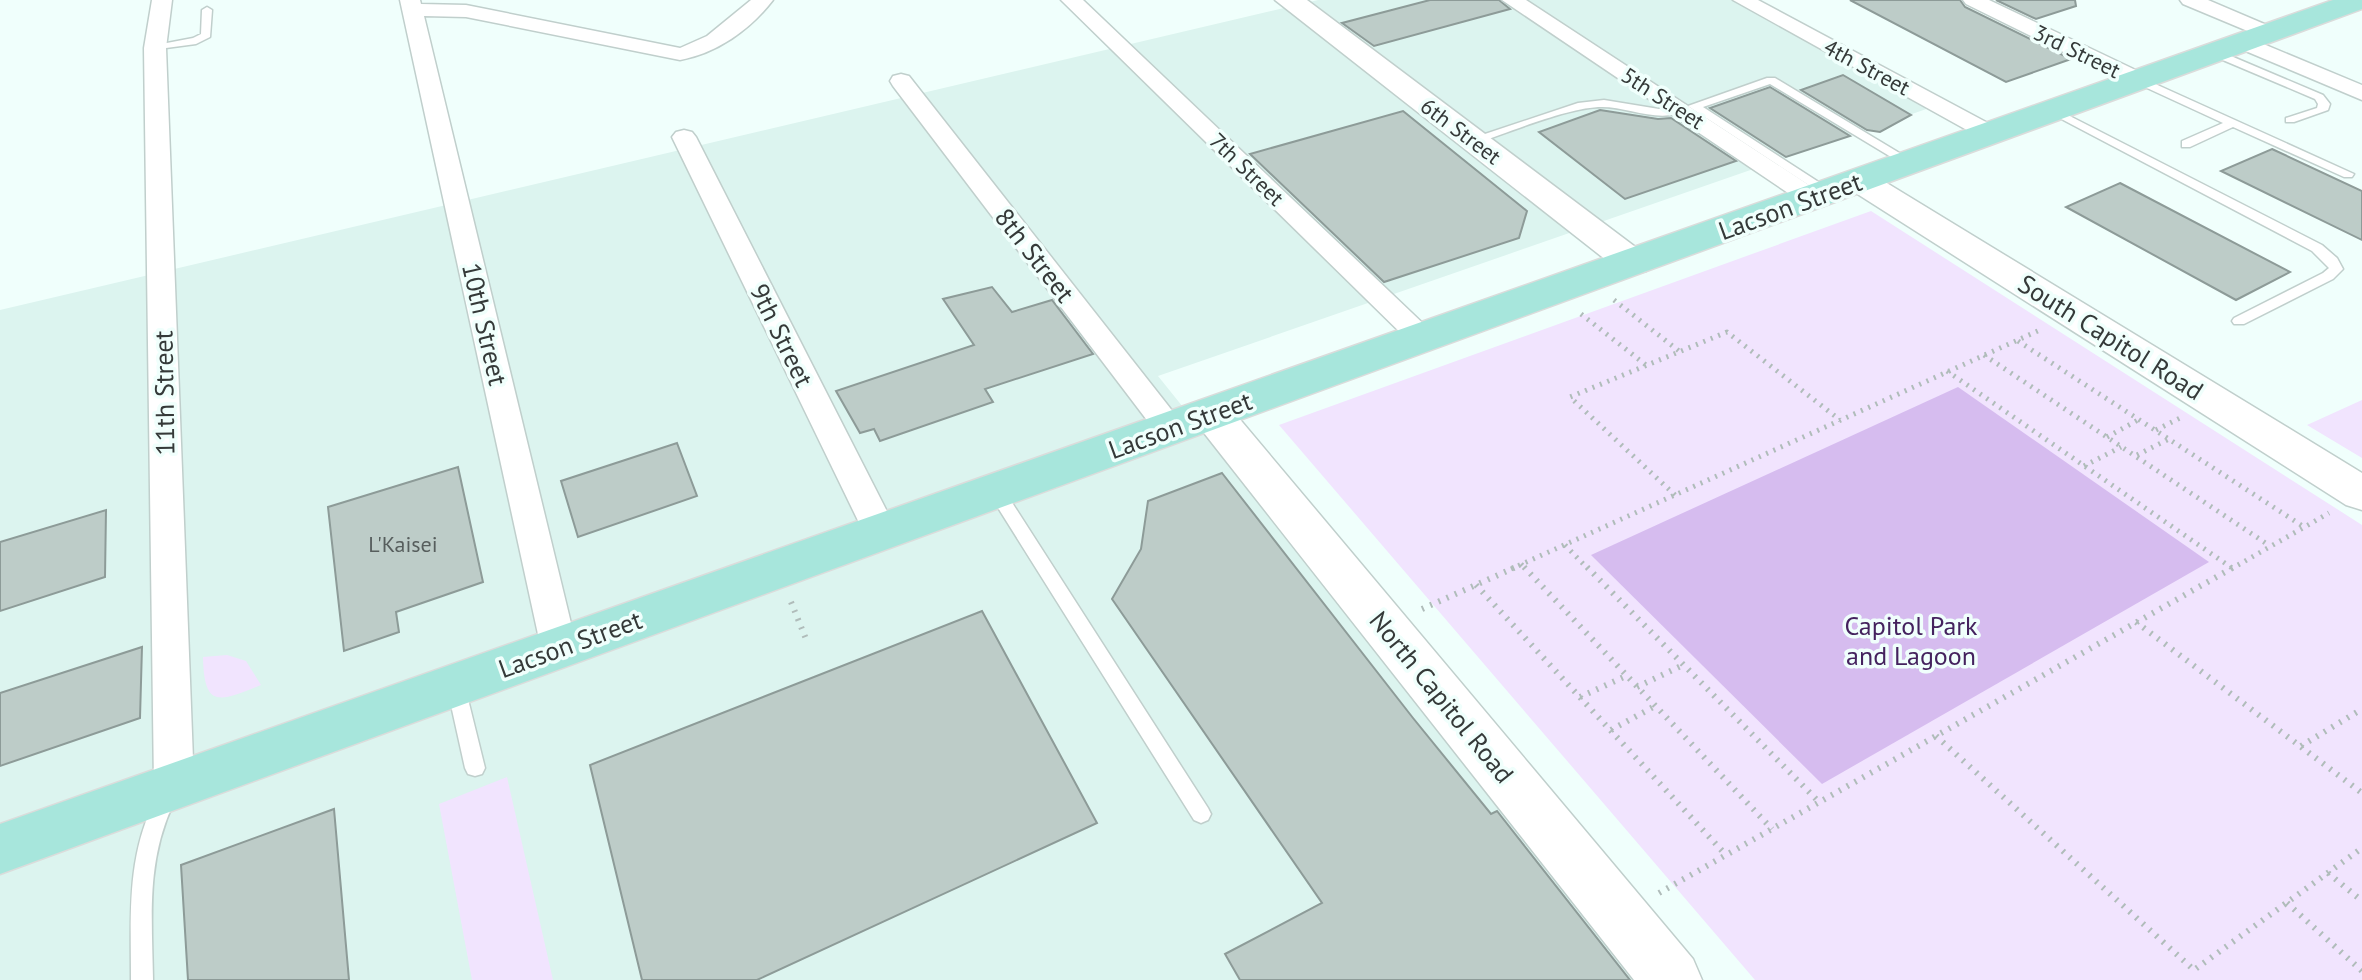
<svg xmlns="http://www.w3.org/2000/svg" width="2362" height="980" font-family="'PT Sans',sans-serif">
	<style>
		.built { fill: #dcf4ef }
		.green { fill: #f1e4fe }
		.water { fill: #d6bcef }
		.building { fill: #bdccc8; stroke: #8d9b98; stroke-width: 2 }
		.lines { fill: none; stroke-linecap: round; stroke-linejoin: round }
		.lane-casing { stroke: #c0cfcc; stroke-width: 3 }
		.street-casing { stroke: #c0cfcc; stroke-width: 3 }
		.secondary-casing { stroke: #c0cfcc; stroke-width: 3 }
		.primary-casing { stroke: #dbdcdb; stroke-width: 3 }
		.path-far1 { stroke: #b0bcba; stroke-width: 5; stroke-dasharray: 2 6; stroke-linecap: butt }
		.path { stroke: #b0bcba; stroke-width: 6; stroke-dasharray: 2 7; stroke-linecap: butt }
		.lane { fill: #fff; fill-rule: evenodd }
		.street { fill: #fff; fill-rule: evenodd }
		.secondary { fill: #fff; fill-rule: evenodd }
		.primary { fill: #a7e6dc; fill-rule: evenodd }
		.labels { text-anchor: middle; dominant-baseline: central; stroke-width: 7; stroke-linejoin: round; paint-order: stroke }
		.far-street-label { font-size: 22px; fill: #353a39; stroke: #f0fffc }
		.number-label { font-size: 22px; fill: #575e5d }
		.street-label { font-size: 26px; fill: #353a39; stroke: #f0fffc }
		.park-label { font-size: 26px; fill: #44225e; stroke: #f0fffc }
	</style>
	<rect width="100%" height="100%" fill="#f0fffc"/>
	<path class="built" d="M 1318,0 L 1751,0 L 1935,106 L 1158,376 L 1644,980 L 0,980 L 0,310 Z"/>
	<path class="green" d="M 1871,211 L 2362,525 L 2362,980 L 1755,980 L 1279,425 Z
		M 2362,400 L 2362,458 L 2307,425 Z
		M 227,655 L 246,661 L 261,685 C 219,702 204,709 203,657 Z
		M 507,777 L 553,980 L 472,980 L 439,804 Z"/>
	<path class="water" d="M 1958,387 L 2209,562 L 1822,784 L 1591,555 Z"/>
	<path class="building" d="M 1430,0 L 1499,0 L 1510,9 L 1374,46 L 1342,23 Z
		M 1850,0 L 1960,0 L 1965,7 L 2071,59 L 2006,82 Z
		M 1996,0 L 2075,0 L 2076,6 L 2036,19 Z
		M 1843,75 L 1911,115 L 1880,132 L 1867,130 L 1801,90 Z
		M 1770,87 L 1850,136 L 1786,157 L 1710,108 Z
		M 1600,110 L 1658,119 L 1671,118 L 1736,161 L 1625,199 L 1539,132 Z
		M 1403,111 L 1527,211 L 1519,238 L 1384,282 L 1250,154 Z
		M 2272,149 L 2362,191 L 2362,240 L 2221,171 Z
		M 2120,183 L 2290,272 L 2236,300 L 2066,207 Z
		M 992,287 L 1012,312 L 1052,300 L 1093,354 L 985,389 L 993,402 L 880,441 L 874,429 L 860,433 L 836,391 L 974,345 L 943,299 Z
		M 677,443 L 697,496 L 578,537 L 561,481 Z
		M 458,467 L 483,582 L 396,612 L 399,632 L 344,651 L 328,507 Z
		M 1222,473 L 1413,718 L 1491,814 L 1497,811 L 1630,980 L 1240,980 L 1225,954 L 1322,903 L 1112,599 L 1141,549 L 1148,501 Z
		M 106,510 L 105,577 L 0,611 L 0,542 Z
		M 982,611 L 1097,823 L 757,980 L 642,980 L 590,765 Z
		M 142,647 L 140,718 L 0,766 L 0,693 Z
		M 334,809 L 349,980 L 188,980 L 181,865 Z"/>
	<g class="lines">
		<defs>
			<path id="lane" d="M 207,7 L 212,10 L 210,37 L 196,44 L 151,50 L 151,46 L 193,38 L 201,34 L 202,10 Z
				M 2211,51 L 2219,51 L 2323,95 L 2330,104 L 2328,110 L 2294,122 L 2286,122 L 2286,118 L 2317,108 L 2318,104 L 2315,99 L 2211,55 Z
				M 1767,78 L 1775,78 L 1916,163 L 1910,167 L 1906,166 L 1770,84 L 1703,107 L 1834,192 L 1832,195 L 1824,195 L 1688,106 Z
				M 2134,78 L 2142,78 L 2354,174 L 2352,177 L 2344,177 L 2233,127 L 2190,147 L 2182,147 L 2182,141 L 2223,123 L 2134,82 Z
				M 1604,100 L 1659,109 L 1681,106 L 1687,109 C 1663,125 1629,107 1602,107 C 1569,107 1510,132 1477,143 L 1469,143 L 1467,140 L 1578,103 Z
				M 2054,108 L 2322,245 L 2337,258 L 2343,269 L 2333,279 L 2244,324 L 2234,324 L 2232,321 L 2234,318 L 2323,273 L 2329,268 L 2312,251 L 2050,113 L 2050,109 Z
				M 996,485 L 1002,487 L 1208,808 L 1211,814 L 1208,820 L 1201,823 L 1194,820 L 990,495 L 988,491 Z
				M 456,679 L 462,682 L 465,687 L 485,768 L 482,774 L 475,776 L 468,774 L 465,768 L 447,687 L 450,682 Z
				M 164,793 L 171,796 L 174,802 C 146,861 152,916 153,980 L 131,980 C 131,914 126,856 157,796 Z"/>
			<path id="street" d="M 152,0 L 172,0 L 166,48 L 194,786 L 188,798 L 174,803 L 160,798 L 154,786 L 144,48 Z
				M 400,0 L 420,0 L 421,4 L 466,5 L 680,48 L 707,36 L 751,0 L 773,0 C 750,30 717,53 680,60 L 466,17 L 424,16 L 577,648 L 572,658 L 559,662 L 546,658 L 541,648 Z
				M 1061,0 L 1083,0 L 1432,332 L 1436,338 L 1432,344 L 1422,347 L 1412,344 Z
				M 1502,0 L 1526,0 L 1821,193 L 1825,198 L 1821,203 L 1803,203 Z
				M 1733,0 L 1758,0 L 1999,129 L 2003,134 L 1999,139 L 1983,139 Z
				M 1963,0 L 1989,0 L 2146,75 L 2149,80 L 2146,85 L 2130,85 L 1966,4 Z
				M 2180,0 L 2208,0 L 2276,29 L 2280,33 L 2269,39 L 2262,37 L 2183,4 Z
				M 2244,36 L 2362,85 L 2362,100 L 2236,47 L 2233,42 Z
				M 901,74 L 909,76 L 1181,422 L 1185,429 L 1181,436 L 1170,439 L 1159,436 L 893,86 L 890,81 L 893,76 Z
				M 684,130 L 692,132 L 696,137 L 898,533 L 893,542 L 881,545 L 869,542 L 864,533 L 672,137 L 676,132 Z"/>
			<path id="secondary" d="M 1275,0 L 1307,0 L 1646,255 L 1651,263 L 1646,271 L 1633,274 L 1620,271 Z
				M 1860,171 L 1872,174 L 2362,473 L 2362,510 L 2346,505 L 1848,188 L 1843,181 L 1848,174 Z
				M 1212,400 L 1227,404 L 1693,959 L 1702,980 L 1634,980 L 1197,424 L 1191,414 L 1197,404 Z"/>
			<path id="primary" d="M 2333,0 L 2362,0 L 2362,9 L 0,874 L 0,824 Z"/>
		</defs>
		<use href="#lane" class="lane-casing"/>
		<use href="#street" class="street-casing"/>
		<use href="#secondary" class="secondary-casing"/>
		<use href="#primary" class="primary-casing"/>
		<path class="path-far1" d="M 1614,300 L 1679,351
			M 1581,314 L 1646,365
			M 2018,341 L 2304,527
			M 1984,355 L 2270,546
			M 1947,371 L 2232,568
			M 2156,430 L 2180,418
			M 2107,437 L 2138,420
			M 2137,455 L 2169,439
			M 2084,466 L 2121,447
			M 1675,495 L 1570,397 L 1727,332 L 1840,420
			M 1565,545 L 1588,569
			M 1521,564 L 1526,569
			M 1511,569 L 2040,330
			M 2231,569 L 2329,513"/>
		<path class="path" d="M 1524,567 L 1772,829
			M 1587,567 L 1819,802
			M 1476,585 L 1726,855
			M 791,602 L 806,639
			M 1422,609 L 1516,567
			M 2136,622 L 2362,793
			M 1637,687 L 1683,665
			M 1580,697 L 1626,676
			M 1611,730 L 1655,706
			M 1936,736 L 2194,970 L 2362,848
			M 2301,746 L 2362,709
			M 2328,873 L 2362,901
			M 1659,893 L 2234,567
			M 2287,903 L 2362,971"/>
		<use href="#lane" class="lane"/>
		<use href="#street" class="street"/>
		<use href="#secondary" class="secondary"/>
		<use href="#primary" class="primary"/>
	</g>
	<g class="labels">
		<g class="far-street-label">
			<text transform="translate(2077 51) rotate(26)">3rd Street</text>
			<text transform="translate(1867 67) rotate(28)">4th Street</text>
			<text transform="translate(1663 98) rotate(33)">5th Street</text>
			<text transform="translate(1461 131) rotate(37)">6th Street</text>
			<text transform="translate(1247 169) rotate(44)">7th Street</text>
		</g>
		<g class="number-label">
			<text x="403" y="544">L'Kaisei</text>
		</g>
		<g class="street-label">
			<text transform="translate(1790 206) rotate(-20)">Lacson Street</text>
			<text transform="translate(1035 255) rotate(52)">8th Street</text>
			<text transform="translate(485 324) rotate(77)">10th Street</text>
			<text transform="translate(782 335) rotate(64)">9th Street</text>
			<text transform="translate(2111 337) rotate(32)">South Capitol Road</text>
			<text transform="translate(164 393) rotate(-91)">11th Street</text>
			<text transform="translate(1180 425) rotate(-20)">Lacson Street</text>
			<text transform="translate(570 644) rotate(-20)">Lacson Street</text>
			<text transform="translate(1442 697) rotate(51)">North Capitol Road</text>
		</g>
		<g class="park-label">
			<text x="1911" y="625">Capitol Park<tspan x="1911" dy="30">and Lagoon</tspan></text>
		</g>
	</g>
</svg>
